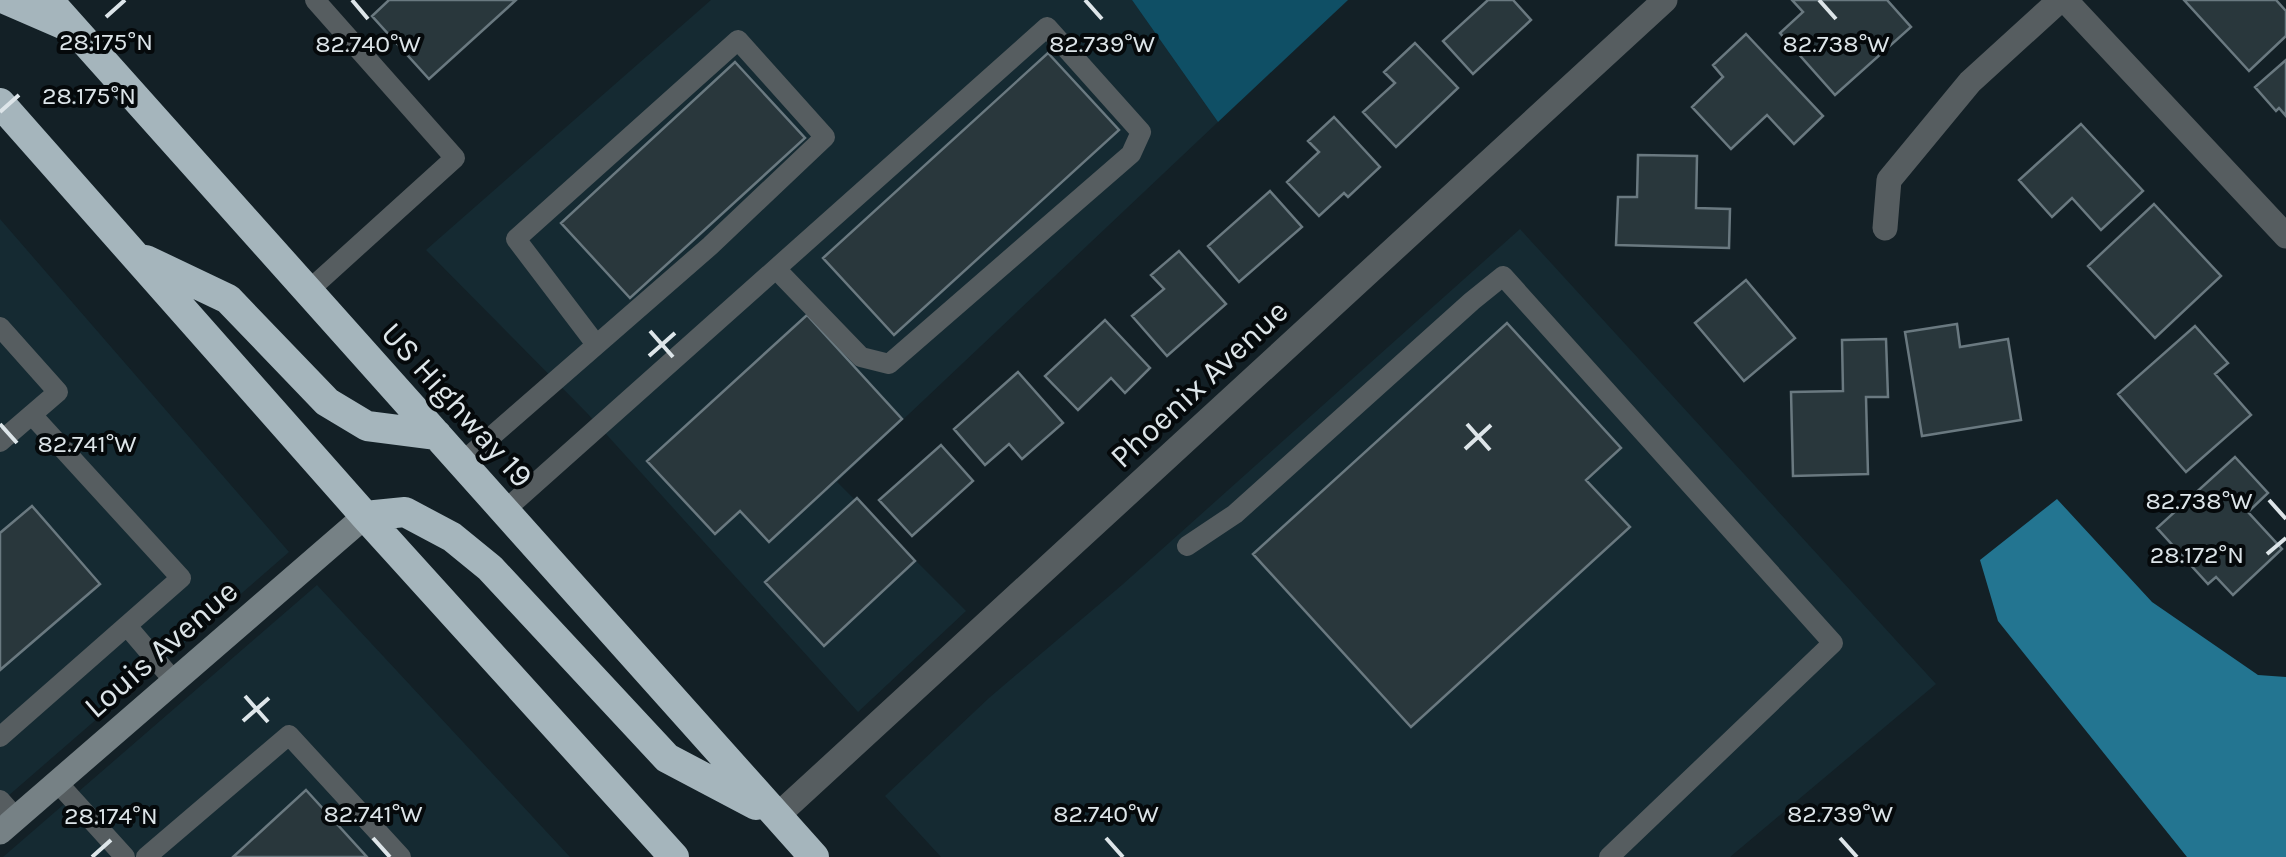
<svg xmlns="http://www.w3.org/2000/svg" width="2286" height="857" font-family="Karla,sans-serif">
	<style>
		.built { fill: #152a32 }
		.forest { fill: #0f4f65 }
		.water { fill: #237591 }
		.building { fill: #29373c; stroke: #6a7980; stroke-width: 2.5 }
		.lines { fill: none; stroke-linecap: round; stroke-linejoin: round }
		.lane { stroke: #565d60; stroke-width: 20 }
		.street { stroke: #565d60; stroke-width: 25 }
		.secondary { stroke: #768185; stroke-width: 25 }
		.highway { stroke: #a5b5bc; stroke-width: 30 }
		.ticks { fill: none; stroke: #dde5e9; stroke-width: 4 }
		.labels { text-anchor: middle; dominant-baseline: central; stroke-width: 8; stroke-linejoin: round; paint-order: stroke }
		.street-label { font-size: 32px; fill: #dde5e9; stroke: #05090b }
		.ticks-label { font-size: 25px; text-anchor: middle; fill: #dde5e9; stroke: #05090b; stroke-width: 8; stroke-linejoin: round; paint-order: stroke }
	</style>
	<rect width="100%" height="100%" fill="#132026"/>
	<path class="built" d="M 711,0 L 1132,0 L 1218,122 L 837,482 L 966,611 L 858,712 L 587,413 L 426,250 Z
		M 0,219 L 289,552 L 0,803 Z
		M 1520,229 L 1936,684 L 1730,857 L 941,857 L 885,796 L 989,698 L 1122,585 Z
		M 317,585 L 570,857 L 3,857 Z"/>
	<path class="forest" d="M 1132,0 L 1348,0 L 1218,122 Z"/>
	<path class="water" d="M 2057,499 L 2152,602 L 2258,675 L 2286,677 L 2286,857 L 2187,857 L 1998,621 L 1980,560 Z"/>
	<path class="building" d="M 389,0 L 516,0 L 429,79 L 372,16 Z
		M 1488,0 L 1513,0 L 1531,20 L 1473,74 L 1443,41 Z
		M 1792,0 L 1887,0 L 1911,27 L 1835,95 L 1780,33 L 1803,12 Z
		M 2184,0 L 2276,0 L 2286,11 L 2286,36 L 2249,71 Z
		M 1746,34 L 1823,116 L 1794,144 L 1767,115 L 1731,149 L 1692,107 L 1723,77 L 1713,65 Z
		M 1415,43 L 1458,88 L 1396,147 L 1363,112 L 1395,83 L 1384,72 Z
		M 1048,53 L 1119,130 L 894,335 L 823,258 Z
		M 2286,60 L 2286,116 L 2279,108 L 2276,111 L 2255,87 Z
		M 735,62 L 805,138 L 630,298 L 561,223 Z
		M 1334,117 L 1380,167 L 1348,197 L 1344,193 L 1319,216 L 1287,182 L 1319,152 L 1308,141 Z
		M 2081,124 L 2143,191 L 2101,230 L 2072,198 L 2052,217 L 2019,180 Z
		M 1638,155 L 1697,156 L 1696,208 L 1730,209 L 1729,248 L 1616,245 L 1618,197 L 1637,197 Z
		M 1270,191 L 1302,227 L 1239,282 L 1208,246 Z
		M 2154,204 L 2221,276 L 2155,338 L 2088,266 Z
		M 1179,251 L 1226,304 L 1167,356 L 1132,316 L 1164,289 L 1151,275 Z
		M 1746,280 L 1795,338 L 1744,381 L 1695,323 Z
		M 807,315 L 902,419 L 769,542 L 740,511 L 715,534 L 647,461 Z
		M 1105,320 L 1150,368 L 1125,393 L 1111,378 L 1078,410 L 1045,376 Z
		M 1507,323 L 1621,448 L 1586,480 L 1630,527 L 1411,727 L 1253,554 Z
		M 1957,324 L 1960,347 L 2008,339 L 2021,420 L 1922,436 L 1905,332 Z
		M 2195,326 L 2228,363 L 2215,374 L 2251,415 L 2186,472 L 2118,394 Z
		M 1886,339 L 1888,397 L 1866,397 L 1868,474 L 1793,476 L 1791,392 L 1843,391 L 1842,340 Z
		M 1018,372 L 1063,423 L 1022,459 L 1009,444 L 985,465 L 954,429 Z
		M 941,445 L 973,481 L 912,536 L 879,500 Z
		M 2235,457 L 2268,493 L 2248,512 L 2282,549 L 2233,595 L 2216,577 L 2208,584 L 2157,528 Z
		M 857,498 L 915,561 L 824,646 L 765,582 Z
		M 32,506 L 100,584 L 0,670 L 0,533 Z
		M 306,790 L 367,857 L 233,857 Z"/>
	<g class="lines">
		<path class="lane" d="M 308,291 L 455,158 L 315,0
			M 0,327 L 58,392 L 0,442
			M 461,463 L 710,246 L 825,137 L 738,40 L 516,239 L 595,343
			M 504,511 L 1047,27 L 1141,132 L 1131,154 L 889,364 L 861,357 L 776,269
			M 1187,546 L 1235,514 L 1472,301 L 1503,276 L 1833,643 L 1609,857
			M 127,626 L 174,681
			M 0,737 L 181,578 L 32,415
			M 57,782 L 125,857
			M 0,800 L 16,818
			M 146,857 L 289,735 L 401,857"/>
		<path class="street" d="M 2065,0 L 2286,236
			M 1885,228 L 1889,180 L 1970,82 L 2060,0
			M 777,816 L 1665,0"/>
		<path class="secondary" d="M 0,832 L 365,516"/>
		<path class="highway" d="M 7,0 L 67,26
			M 48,0 L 814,857
			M 0,103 L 365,516 L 674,857
			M 146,260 L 228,299 L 327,402 L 367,426 L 437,435
			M 365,516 L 405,512 L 452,537 L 490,568 L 667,758 L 756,805"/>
	</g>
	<path class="ticks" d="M 352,0 L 368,19M 1085,0 L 1102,19M 1819,0 L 1836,19M 106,17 L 125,0M 0,112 L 19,95M 650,331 L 673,357M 649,356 L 675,333M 0,424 L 17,443M 1467,424 L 1490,450M 1465,449 L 1491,425M 2269,500 L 2286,519M 2267,554 L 2286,538M 245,696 L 268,722M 243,721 L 269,698M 373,838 L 390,857M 1106,838 L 1123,857M 1840,838 L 1857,857M 92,857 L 111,840"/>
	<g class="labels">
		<g class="street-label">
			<text transform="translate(1199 384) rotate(-43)">Phoenix Avenue</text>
			<text transform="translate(457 405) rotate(48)">US Highway 19</text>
			<text transform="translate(161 649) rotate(-41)">Louis Avenue</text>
		</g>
	</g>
	<g class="ticks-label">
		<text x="106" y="50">28.175°N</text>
		<text x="368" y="52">82.740°W</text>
		<text x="1102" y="52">82.739°W</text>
		<text x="1836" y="52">82.738°W</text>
		<text x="89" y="104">28.175°N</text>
		<text x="87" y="452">82.741°W</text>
		<text x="2199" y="509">82.738°W</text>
		<text x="2197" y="563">28.172°N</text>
		<text x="373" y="822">82.741°W</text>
		<text x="1106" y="822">82.740°W</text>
		<text x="1840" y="822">82.739°W</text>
		<text x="111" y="824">28.174°N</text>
	</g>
</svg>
